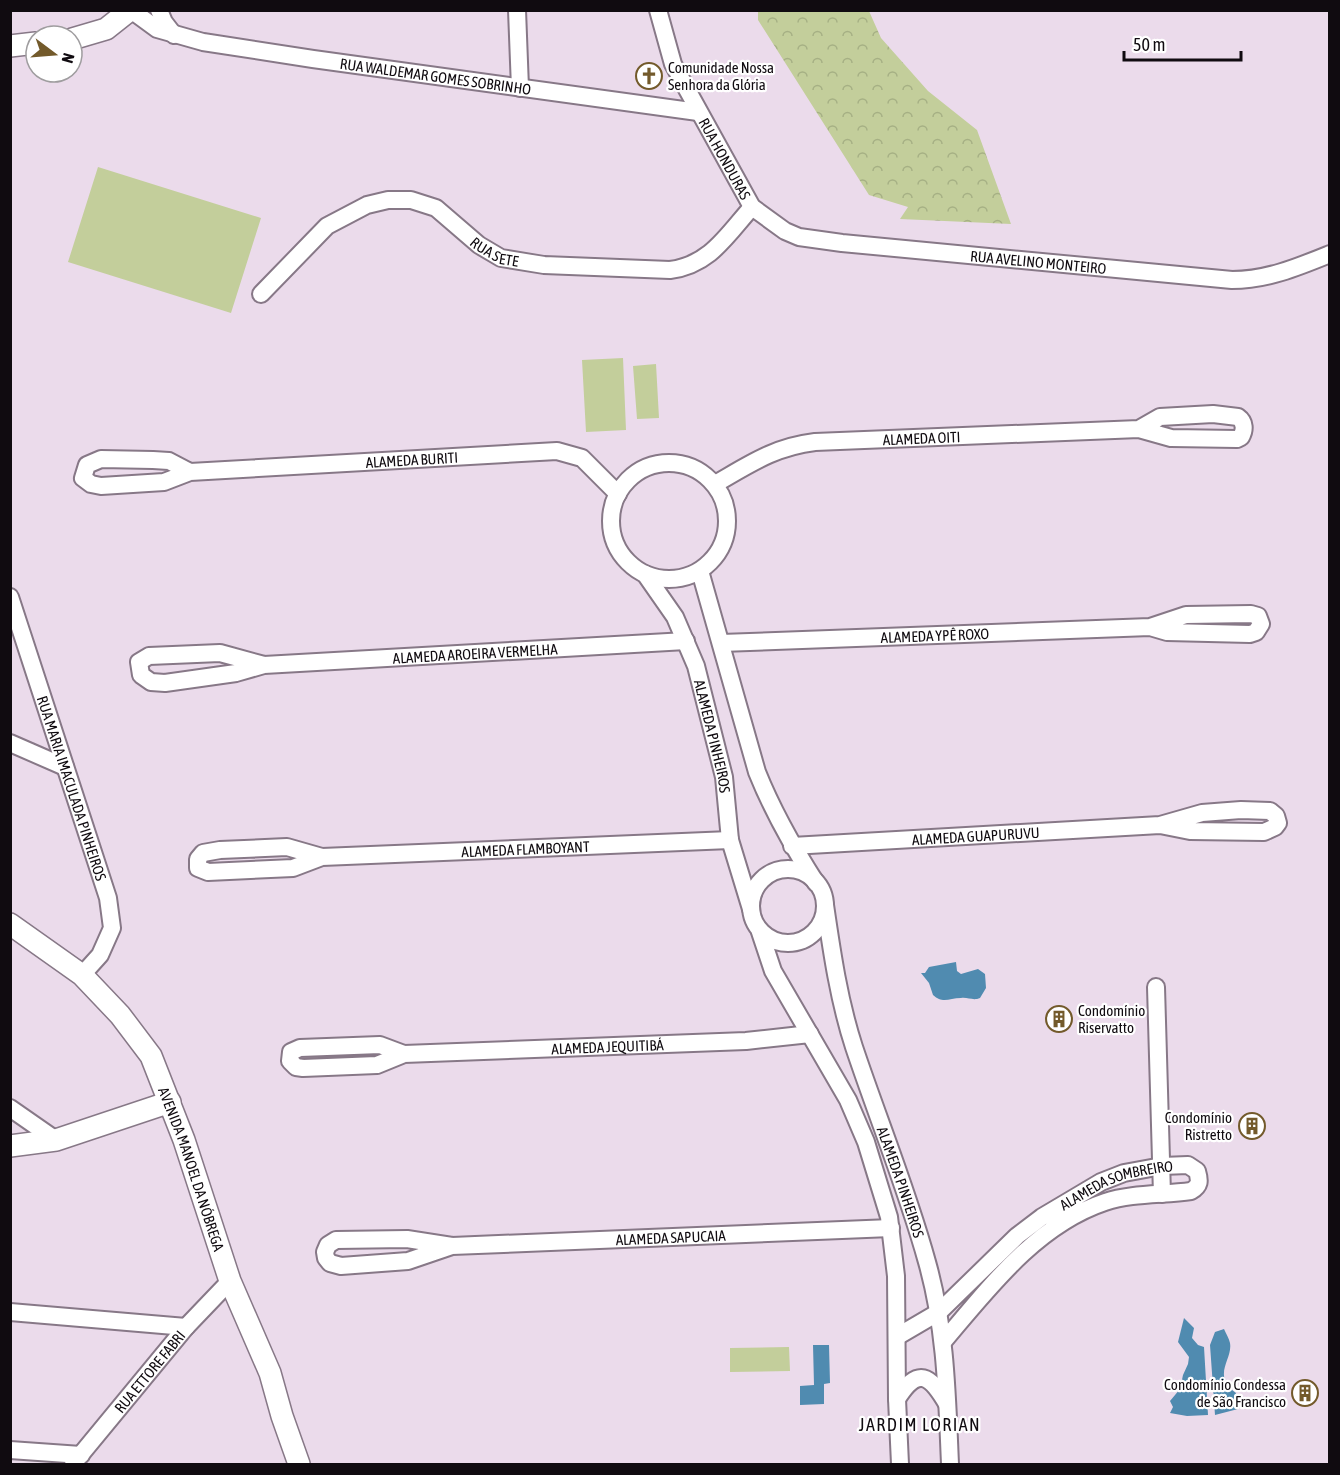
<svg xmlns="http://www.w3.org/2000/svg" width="1340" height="1475" font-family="'Asap Condensed',sans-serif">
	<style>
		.forest { fill: url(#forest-crowns) }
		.pitch { fill: #c3ce9b }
		.water { fill: #508bb0 }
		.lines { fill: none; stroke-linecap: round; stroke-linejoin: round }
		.minor-casing { stroke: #877887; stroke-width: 20 }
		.major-casing { stroke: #877887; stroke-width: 24 }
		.minor { stroke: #fff; stroke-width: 16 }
		.major { stroke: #fff; stroke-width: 21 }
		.labels { text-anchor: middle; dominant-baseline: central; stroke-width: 4.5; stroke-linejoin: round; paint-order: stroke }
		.poi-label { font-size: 15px; fill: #100b10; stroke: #fff; text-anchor: start }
		.street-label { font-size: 15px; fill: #100b10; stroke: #fff }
		.quarter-label { font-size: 18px; letter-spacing: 1.5px; fill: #100b10; stroke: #fff }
	</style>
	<defs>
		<pattern id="forest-crowns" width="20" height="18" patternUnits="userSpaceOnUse" patternTransform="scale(1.5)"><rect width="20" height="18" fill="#c3ce9b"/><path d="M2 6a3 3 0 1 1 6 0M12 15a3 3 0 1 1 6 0" fill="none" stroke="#a6b084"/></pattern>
	</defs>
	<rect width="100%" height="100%" fill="#ebdbeb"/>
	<path class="forest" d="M 758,11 L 869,11 L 881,38 L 928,91 L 977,130 L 1011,224 L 900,219 L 908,207 L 869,195 L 758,20 Z"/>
	<path class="pitch" d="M 98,167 L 261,218 L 231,313 L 68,262 Z
		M 623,358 L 626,430 L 586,432 L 582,360 Z
		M 656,364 L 659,418 L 637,419 L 633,366 Z
		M 789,1347 L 790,1371 L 730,1372 L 730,1348 Z"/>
	<path class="water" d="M 956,962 L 957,971 L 961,974 L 978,969 L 985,974 L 986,988 L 980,998 C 973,1001 968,997 961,998 C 949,998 943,1004 933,995 L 929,983 L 921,973 L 925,973 L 929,967 Z
		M 1184,1318 L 1194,1328 L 1192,1338 L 1198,1345 L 1204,1347 L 1208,1415 L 1187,1416 L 1170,1413 L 1173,1407 L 1170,1401 L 1180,1389 L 1183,1375 L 1188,1364 L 1189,1357 L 1178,1342 Z
		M 1224,1329 C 1226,1334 1229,1338 1230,1343 C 1233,1360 1211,1375 1236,1393 L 1234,1401 L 1238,1409 L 1215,1415 L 1210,1345 L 1215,1332 Z
		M 813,1345 L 829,1345 L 830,1383 L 824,1384 L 824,1404 L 800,1405 L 800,1386 L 814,1385 Z"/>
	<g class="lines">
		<defs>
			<g id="minor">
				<path id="s1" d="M 131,10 L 157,29 L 203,42 L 313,59 L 698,112"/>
				<path d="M 159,10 L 164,22 L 174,35"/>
				<path d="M 517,10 L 520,88"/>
				<path id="s2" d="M 658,10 L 673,64 L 752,207 L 785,231 L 799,237 L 842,243 L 1232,280 C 1267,280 1298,267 1330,254"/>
				<path id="s3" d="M 261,294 L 327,226 L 367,205 L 388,200 L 411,200 L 436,208 L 479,245 L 501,258 L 544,265 L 670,270 C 710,265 727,235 752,207"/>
				<circle cx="669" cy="521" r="58"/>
				<path id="s4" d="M 190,472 L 169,461 L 153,460 L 101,459 L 87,465 L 83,478 L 91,484 L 101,486 L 164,482 L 190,472 L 557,451 L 582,458 L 618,494"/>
				<path id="s5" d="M 715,484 C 750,464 774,447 815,442 L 1139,429 L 1171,438 L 1237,439 L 1241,437 C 1245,430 1245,422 1238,417 L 1213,414 L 1160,417 L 1139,429"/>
				<path d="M 700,571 L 757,772 C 773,812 793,847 816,883"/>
				<path id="s6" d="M 645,574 L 675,617 L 696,666 L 724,777 L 730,840 L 751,909"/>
				<path id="s7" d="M 10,597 L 108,898 L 112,928 L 100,955 L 82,975"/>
				<path id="s8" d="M 721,643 L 1150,627 L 1186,615 L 1251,614 L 1258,616 L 1261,624 L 1256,632 L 1250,634 L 1167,632 L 1150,627"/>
				<path id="s9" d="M 264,665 L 220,653 L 149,656 L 139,662 L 141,675 L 151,682 L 165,683 L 236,673 L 264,665 L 686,641"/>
				<path d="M 10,743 L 65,767"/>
				<path id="s10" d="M 792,846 L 1160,825 L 1190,831 L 1264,832 L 1275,827 L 1278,823 L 1276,816 L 1270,811 L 1241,810 L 1202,813 L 1160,825"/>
				<path id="s11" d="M 322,857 L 293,868 L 208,872 L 198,868 L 198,859 L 203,853 L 220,850 L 287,847 L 322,857 L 730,840"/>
				<circle cx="788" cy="906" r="37"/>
				<path id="s12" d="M 825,905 C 832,953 839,1001 854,1047 C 878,1119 907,1189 927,1262 C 946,1329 947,1396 950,1464"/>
				<path d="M 760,932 L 773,971 L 848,1100 L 866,1142 L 889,1217 L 896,1276 L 897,1399 L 900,1464"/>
				<path d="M 1156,987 L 1162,1194"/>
				<path id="s13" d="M 404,1054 L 380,1045 L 300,1048 L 291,1052 L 290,1061 L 296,1067 L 303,1068 L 377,1065 L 404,1054 L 746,1041 L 810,1034"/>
				<path d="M 10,1108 L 56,1140"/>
				<path id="s14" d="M 452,1246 L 408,1261 L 341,1266 L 330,1263 L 326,1258 L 325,1252 L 328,1245 L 336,1240 L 407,1239 L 452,1246 L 891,1228"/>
				<path d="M 10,1312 L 186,1327"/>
				<path id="s15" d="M 898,1336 L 939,1312 L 1017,1236 L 1042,1217 L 1101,1182 L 1124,1173 L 1162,1166 L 1188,1165 L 1197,1171 C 1200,1181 1200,1186 1191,1191 C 1163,1195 1132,1193 1105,1202 C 1036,1225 988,1289 943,1342"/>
				<path d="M 897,1399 C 918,1366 930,1375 947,1404"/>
				<path d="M 10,1450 L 81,1455"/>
				<path id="s16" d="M 73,1464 L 186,1327 L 230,1281"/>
			</g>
			<g id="major">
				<path d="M 72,39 L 106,29 L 130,10"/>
				<path d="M 10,46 L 36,43"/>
				<path id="s17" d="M 10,924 L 82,975 L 120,1015 L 151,1056 L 184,1140 L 230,1281 L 270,1373 L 282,1416 L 299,1464"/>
				<path d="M 10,1146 L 56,1140 L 170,1102"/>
			</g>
		</defs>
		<use href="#minor" class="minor-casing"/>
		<use href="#major" class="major-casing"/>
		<use href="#minor" class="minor"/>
		<use href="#major" class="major"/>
	</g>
	<defs>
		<symbol id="church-ring" viewBox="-11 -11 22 22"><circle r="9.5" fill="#fff" stroke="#735a2b" stroke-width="1.5"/><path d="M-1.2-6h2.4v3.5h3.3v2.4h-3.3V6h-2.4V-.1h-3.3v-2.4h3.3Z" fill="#735a2b"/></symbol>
		<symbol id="building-ring" viewBox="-11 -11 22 22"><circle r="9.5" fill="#fff" stroke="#735a2b" stroke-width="1.5"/><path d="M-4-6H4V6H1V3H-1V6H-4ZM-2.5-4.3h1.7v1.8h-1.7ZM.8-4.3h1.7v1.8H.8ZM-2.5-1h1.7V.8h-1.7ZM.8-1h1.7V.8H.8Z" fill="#735a2b"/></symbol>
	</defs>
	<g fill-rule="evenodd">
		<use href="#church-ring" x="634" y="61" width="30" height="30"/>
		<use href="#building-ring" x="1044" y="1004" width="30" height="30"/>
		<use href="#building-ring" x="1237" y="1111" width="30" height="30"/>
		<use href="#building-ring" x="1290" y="1378" width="30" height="30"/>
	</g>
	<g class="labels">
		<g class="poi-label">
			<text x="668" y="67">Comunidade Nossa<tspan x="668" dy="17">Senhora da Glória</tspan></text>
			<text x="1078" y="1010">Condomínio<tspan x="1078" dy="17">Riservatto</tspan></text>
			<text x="1232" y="1117" text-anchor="end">Condomínio<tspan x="1232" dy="17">Ristretto</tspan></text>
			<text x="1286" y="1384" text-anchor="end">Condomínio Condessa<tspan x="1286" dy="17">de São Francisco</tspan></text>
		</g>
		<g class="street-label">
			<text stroke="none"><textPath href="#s1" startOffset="315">RUA WALDEMAR GOMES SOBRINHO</textPath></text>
			<text stroke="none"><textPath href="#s2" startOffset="164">RUA HONDURAS</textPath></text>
			<text stroke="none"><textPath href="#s3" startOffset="285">RUA SETE</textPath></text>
			<text stroke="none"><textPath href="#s2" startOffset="516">RUA AVELINO MONTEIRO</textPath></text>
			<text stroke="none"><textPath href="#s5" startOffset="216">ALAMEDA OITI</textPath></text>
			<text stroke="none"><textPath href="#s4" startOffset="454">ALAMEDA BURITI</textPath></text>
			<text stroke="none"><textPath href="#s8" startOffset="214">ALAMEDA YPÊ ROXO</textPath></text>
			<text stroke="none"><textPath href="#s9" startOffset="480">ALAMEDA AROEIRA VERMELHA</textPath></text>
			<text stroke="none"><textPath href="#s6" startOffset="178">ALAMEDA PINHEIROS</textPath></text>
			<text stroke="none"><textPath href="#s7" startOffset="201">RUA MARIA IMACULADA PINHEIROS</textPath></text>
			<text stroke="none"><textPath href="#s10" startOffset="184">ALAMEDA GUAPURUVU</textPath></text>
			<text stroke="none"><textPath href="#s11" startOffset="468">ALAMEDA FLAMBOYANT</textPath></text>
			<text stroke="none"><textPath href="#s13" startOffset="447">ALAMEDA JEQUITIBÁ</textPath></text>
			<text stroke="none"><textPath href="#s17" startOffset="315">AVENIDA MANOEL DA NÓBREGA</textPath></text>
			<text stroke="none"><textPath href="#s12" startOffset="288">ALAMEDA PINHEIROS</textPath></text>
			<text stroke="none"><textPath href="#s15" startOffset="270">ALAMEDA SOMBREIRO</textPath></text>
			<text stroke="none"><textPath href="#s14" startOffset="490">ALAMEDA SAPUCAIA</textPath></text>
			<text stroke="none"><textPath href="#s16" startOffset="120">RUA ETTORE FABRI</textPath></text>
		</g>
		<g class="quarter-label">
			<text x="920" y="1424">JARDIM LORIAN</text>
		</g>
	</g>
	<rect width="1340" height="1475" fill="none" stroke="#100b10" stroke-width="24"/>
	<g transform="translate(54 54) rotate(106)"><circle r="28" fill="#ffffff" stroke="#9f9d9f" stroke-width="1.5"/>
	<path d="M0-4.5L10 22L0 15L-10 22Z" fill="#735a2b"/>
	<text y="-9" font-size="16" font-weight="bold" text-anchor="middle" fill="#100b10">N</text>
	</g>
	<path d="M1124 51v9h117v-9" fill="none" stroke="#100b10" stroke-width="3"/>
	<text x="1133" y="51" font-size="18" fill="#100b10" stroke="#ffffff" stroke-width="4.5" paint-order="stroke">50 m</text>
</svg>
